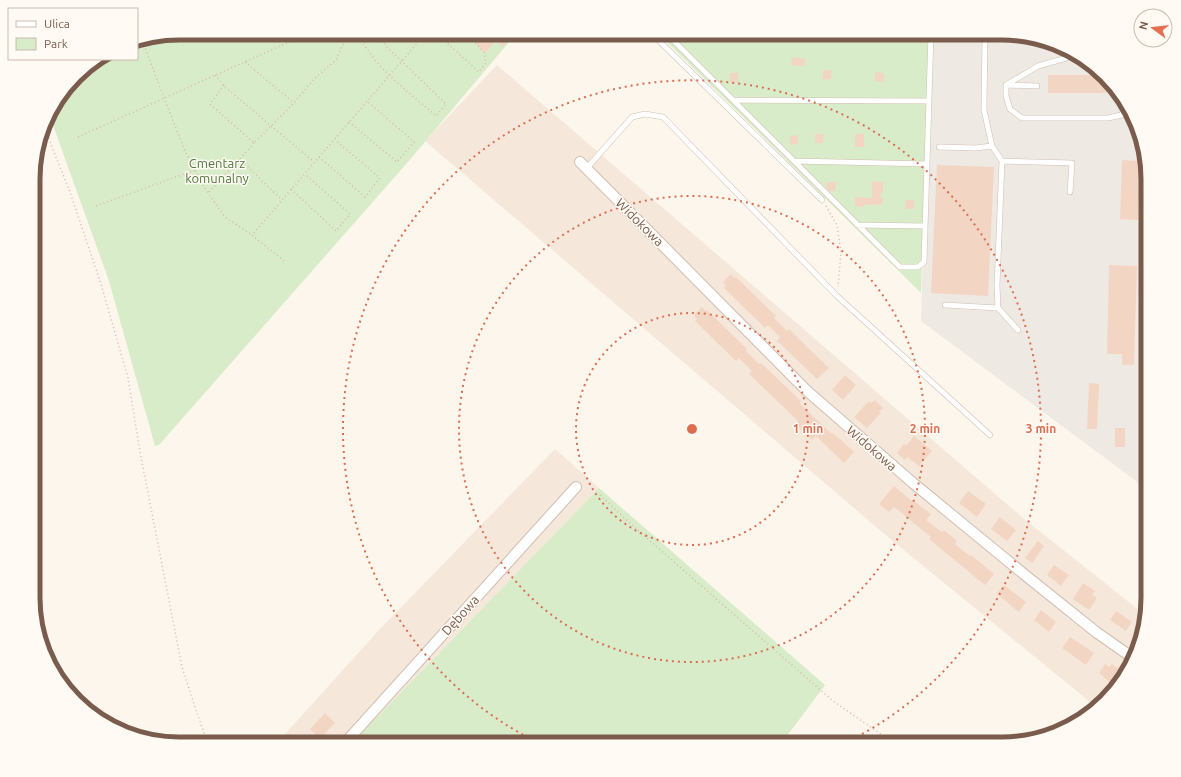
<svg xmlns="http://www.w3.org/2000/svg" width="1181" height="777" font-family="Ubuntu,sans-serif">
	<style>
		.residential { fill: #f5e8da }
		.industrial { fill: #efe9e4 }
		.green { fill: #d8ecc9 }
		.building { fill: #f3d5c3 }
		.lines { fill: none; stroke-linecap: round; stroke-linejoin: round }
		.lane-casing { stroke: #d1beb0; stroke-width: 6 }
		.street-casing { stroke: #d1beb0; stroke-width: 12 }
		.path { stroke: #d9b8a5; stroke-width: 1.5; stroke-dasharray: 1 3; stroke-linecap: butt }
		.lane { stroke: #fff; stroke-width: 5 }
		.street { stroke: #fff; stroke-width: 10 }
		.ring { fill: none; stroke: #dc6d51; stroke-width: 2; stroke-dasharray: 2 4 }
		.labels { text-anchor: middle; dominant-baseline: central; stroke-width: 3; stroke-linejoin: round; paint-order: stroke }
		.park-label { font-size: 13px; fill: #537a41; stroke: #fffaf3 }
		.street-label { font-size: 13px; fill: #7a5c4d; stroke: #fffaf3 }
		.rim { fill: none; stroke: #7a5c4d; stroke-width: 5 }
		.centre { fill: #dc6d51; stroke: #fffaf3; stroke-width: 2 }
		.ring-label { font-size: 12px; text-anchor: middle; font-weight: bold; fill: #dc6d51; stroke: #fffaf3; stroke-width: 3; stroke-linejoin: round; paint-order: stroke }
	</style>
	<rect width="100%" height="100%" fill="#fdf6ec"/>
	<path class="residential" d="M 497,65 L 1023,518 L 1135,607 L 1146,615 L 1140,644 L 1123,679 L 1095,706 L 889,538 L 425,141 Z
		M 555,449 L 599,488 L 351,744 L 276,744 L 379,630 Z"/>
	<path class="industrial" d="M 929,33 L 1000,33 L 1000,42 L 1053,43 L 1083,58 L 1128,106 L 1148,170 L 1148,490 L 921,321 Z"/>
	<path class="green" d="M 179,33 L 513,33 L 515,35 L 407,163 L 159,445 L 155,446 L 109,281 L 49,114 L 83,69 L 100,59 L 137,59 L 137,41 Z
		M 658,33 L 929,33 L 921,293 Z
		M 1000,33 L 1048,41 L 1053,43 L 999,42 Z
		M 599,488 L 825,685 L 781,744 L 351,744 Z"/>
	<path class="building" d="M 483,33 L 515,33 L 503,47 L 496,41 L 485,53 L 475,42 Z
		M 792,57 L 805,59 L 804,66 L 791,65 Z
		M 823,70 L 831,70 L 831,79 L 823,80 Z
		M 875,72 L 884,73 L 884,82 L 875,81 Z
		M 730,73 L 738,73 L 738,82 L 730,82 Z
		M 1048,75 L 1099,75 L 1107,83 L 1107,93 L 1048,93 Z
		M 815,134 L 823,134 L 823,143 L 815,143 Z
		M 855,134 L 864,134 L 864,147 L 855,147 Z
		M 798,135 L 798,144 L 790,145 L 790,136 Z
		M 1122,160 L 1140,161 L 1138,220 L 1120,219 Z
		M 937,165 L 994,167 L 988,296 L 931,293 Z
		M 872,181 L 883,182 L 883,193 L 880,193 L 881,198 L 883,198 L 883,204 L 864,205 L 864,207 L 855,206 L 855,197 L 872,198 Z
		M 827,182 L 836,182 L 835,191 L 829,191 L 826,188 Z
		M 906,200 L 914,200 L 914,209 L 905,209 Z
		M 1109,265 L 1137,266 L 1134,365 L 1122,365 L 1122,354 L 1107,354 Z
		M 731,274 L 734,278 L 736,277 L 776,316 L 774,318 L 787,331 L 789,329 L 829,368 L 817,379 L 777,341 L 780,337 L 768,325 L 765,328 L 724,288 L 726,286 L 723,282 Z
		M 702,307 L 705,311 L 707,310 L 747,349 L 746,351 L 759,364 L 761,363 L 801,401 L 799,403 L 832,434 L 833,433 L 854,452 L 844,463 L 816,436 L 812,440 L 795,424 L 798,421 L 749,374 L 752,371 L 739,358 L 736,361 L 695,321 L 697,319 L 694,315 Z
		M 845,375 L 856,385 L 843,400 L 832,390 Z
		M 1089,383 L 1099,384 L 1097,429 L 1087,429 Z
		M 875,400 L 883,408 L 879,412 L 881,413 L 867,428 L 854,417 L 869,401 L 871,403 Z
		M 1115,428 L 1125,428 L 1125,447 L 1115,447 Z
		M 914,436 L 932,451 L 919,466 L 907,457 L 905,460 L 897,453 L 904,444 L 906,446 Z
		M 894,486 L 913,502 L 914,501 L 931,514 L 926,520 L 942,532 L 944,530 L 957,541 L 955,544 L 970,556 L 971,555 L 994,574 L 985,585 L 936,545 L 929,539 L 931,537 L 894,507 L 889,512 L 879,504 Z
		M 968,491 L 986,504 L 977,517 L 959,503 Z
		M 1000,517 L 1016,530 L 1007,541 L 991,529 Z
		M 1038,541 L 1044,546 L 1032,563 L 1025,558 Z
		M 1054,565 L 1069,575 L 1061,586 L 1047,575 Z
		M 1083,583 L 1095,591 L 1092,595 L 1097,598 L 1089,610 L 1073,599 Z
		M 1004,585 L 1026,602 L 1019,612 L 997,594 Z
		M 1041,610 L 1056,622 L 1049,632 L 1034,620 Z
		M 1116,611 L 1132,622 L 1126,631 L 1110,620 Z
		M 1070,637 L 1094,653 L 1086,665 L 1062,648 Z
		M 1105,664 L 1109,667 L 1112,664 L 1125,673 L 1123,677 L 1123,679 L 1117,685 L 1114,683 L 1113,685 L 1099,673 Z
		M 325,713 L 335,723 L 320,739 L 310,729 Z"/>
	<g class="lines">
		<defs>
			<path id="lane" d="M 651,33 L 822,200
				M 666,33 L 900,267 L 918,267 L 924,262 L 931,33
				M 985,33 L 984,110 L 992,146 L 1002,161 L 997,285 L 998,308 L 1018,330
				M 667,34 L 930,37
				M 1077,55 L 1038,66 L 1006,85 L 1006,96 L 1010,109 L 1022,118 L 1108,118 L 1122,115 L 1125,103
				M 1006,85 L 1037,86
				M 733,100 L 929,101
				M 939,147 L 976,148 L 992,146
				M 794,161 L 927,164
				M 1002,161 L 1072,163 L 1070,192
				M 587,168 L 632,117 L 645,114 L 663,117 L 837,296 L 990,435
				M 857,225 L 925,226
				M 945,305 L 998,308
				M 1143,374 L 1148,185"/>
			<path id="street" d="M 580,162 L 806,390 L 913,483 L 1025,575 L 1096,632 L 1133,658
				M 344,744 L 576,487"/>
		</defs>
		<use href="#lane" class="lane-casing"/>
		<use href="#street" class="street-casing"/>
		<path class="path" d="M 358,33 C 374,68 408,91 436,116 L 446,104 L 387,47 L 377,33
			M 436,33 L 479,72 L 486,63 L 484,52 L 474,42 L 476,35 L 473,33
			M 144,45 L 164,98 L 185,151 L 202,184 L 225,217 L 252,235
			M 245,62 L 294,103
			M 215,75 L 225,87 L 314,162
			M 224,85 L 210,104 L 254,143 L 294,103 L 314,79 L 336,60 L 348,33
			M 349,122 L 397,162 L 414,142 L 367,101
			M 44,127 L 70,192 L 101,284 L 128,378 L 140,452 L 182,667 L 196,710 L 208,744
			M 78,137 L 309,33
			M 254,143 L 240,159 L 282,200
			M 319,157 L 365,197 L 380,178 L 335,140
			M 291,189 L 336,231 L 350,214 L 305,174
			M 209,192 L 240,159
			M 96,206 L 195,170
			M 826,206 L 837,225 L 841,252 L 838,287
			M 284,261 L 252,235 L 426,33
			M 600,495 L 633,526 L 833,701 L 895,744"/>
		<use href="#lane" class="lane"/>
		<use href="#street" class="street"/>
	</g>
	<g class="ring">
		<circle cx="692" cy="429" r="116"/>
		<circle cx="692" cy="429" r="233"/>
		<path d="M539 743A349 349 0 1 1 845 743"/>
	</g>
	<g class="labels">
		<g class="park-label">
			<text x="217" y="163">Cmentarz<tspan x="217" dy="15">komunalny</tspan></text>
		</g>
		<g class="street-label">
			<text transform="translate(640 222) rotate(45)">Widokowa</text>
			<text transform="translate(872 448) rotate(41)">Widokowa</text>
			<text transform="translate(460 615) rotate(-48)">Dębowa</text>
		</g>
	</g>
	<path d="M0 0H1181V777H0ZM179 40H1002A139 139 0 0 1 1141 179V598A139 139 0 0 1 1002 737H179A139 139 0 0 1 40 598V179A139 139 0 0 1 179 40Z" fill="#fffaf3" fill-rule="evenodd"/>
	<path class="rim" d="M179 40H1002A139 139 0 0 1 1141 179V598A139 139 0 0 1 1002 737H179A139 139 0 0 1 40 598V179A139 139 0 0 1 179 40Z"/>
	<circle cx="692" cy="429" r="6" class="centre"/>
	<g class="ring-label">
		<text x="808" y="433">1 min</text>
		<text x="925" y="433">2 min</text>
		<text x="1041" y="433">3 min</text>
	</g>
	<rect x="8" y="8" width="130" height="52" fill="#fffaf3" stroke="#cabbb1"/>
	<rect x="16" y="21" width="20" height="6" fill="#ffffff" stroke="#cabbb1"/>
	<text x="44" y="28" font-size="12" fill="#7a5c4d">Ulica</text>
	<rect x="16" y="38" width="20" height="12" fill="#d8ecc9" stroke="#cabbb1"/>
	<text x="44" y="48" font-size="12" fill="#7a5c4d">Park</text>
	<g transform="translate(1153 28) rotate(285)"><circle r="19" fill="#fffaf3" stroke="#cabbb1"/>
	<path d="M0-3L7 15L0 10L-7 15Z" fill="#e76f51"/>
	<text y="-6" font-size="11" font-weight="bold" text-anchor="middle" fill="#7a5c4d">N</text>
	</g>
</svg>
